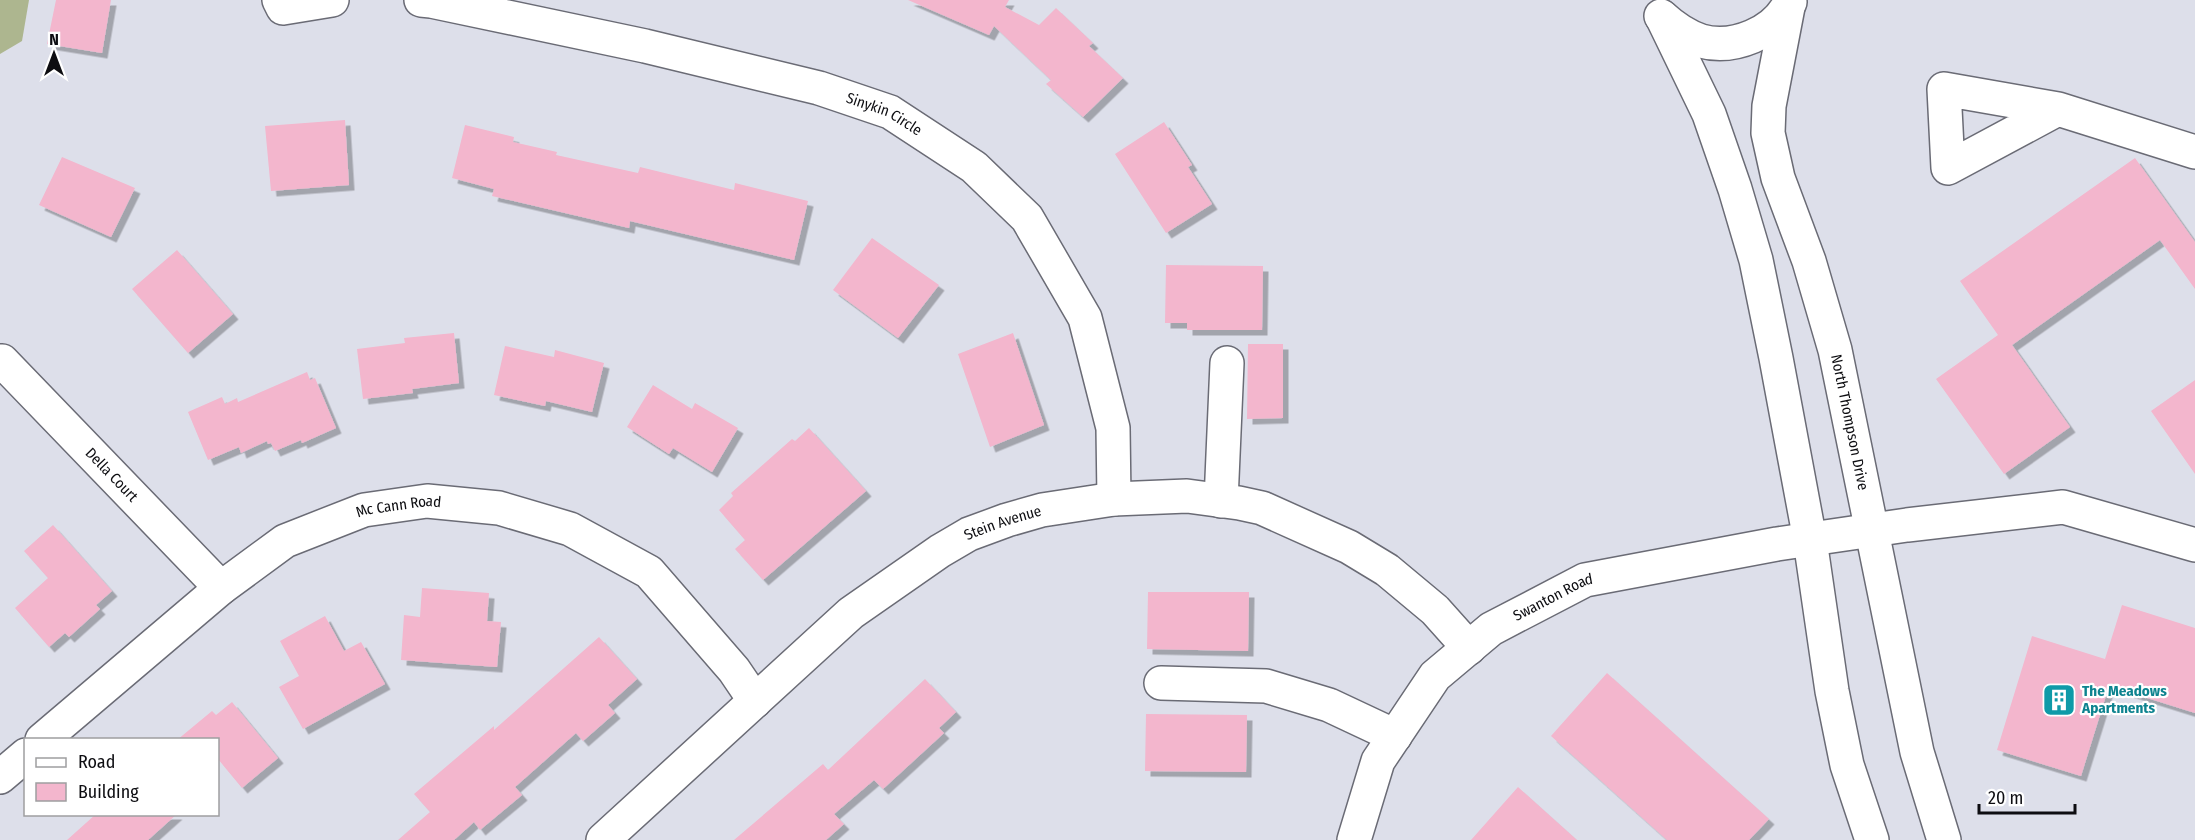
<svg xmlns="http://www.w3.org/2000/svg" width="2195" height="840" font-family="'Fira Sans Condensed',sans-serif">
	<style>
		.green { fill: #adb68f }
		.building { fill: #f3b6cd; filter: url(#shadow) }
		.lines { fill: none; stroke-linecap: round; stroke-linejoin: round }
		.minor-casing { stroke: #6a6b75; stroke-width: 36 }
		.minor { stroke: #fff; stroke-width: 33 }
		.labels { text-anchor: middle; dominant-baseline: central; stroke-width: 4.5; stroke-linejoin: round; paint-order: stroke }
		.street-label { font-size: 15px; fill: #0d0d11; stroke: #fff }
		.culture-label { font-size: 15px; font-weight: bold; fill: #0d838f; stroke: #fff; text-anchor: start }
	</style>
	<defs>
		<filter id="shadow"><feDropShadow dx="5.5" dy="5.5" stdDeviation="0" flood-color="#0004"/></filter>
	</defs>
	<rect width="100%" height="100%" fill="#dddfea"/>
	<path class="green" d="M 0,0 L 29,0 L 22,41 L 0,54 Z"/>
	<path class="building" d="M 56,0 L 111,0 L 102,53 L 47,44 Z
		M 908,0 L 1009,0 L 1005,7 L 1039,25 L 1056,8 L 1093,43 L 1089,46 L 1123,78 L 1083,117 L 1046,84 L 1051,80 L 994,26 L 989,35 Z
		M 345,120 L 349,185 L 271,191 L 265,126 Z
		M 1164,122 L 1192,165 L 1188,167 L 1212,204 L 1166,233 L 1115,154 Z
		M 465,125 L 514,137 L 513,142 L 557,152 L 556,155 L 638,173 L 640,167 L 734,190 L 735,183 L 808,201 L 794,260 L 630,221 L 629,228 L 492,196 L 494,189 L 452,178 Z
		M 62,157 L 135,188 L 111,237 L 39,205 Z
		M 2135,158 L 2195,242 L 2195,289 L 2160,240 L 2012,345 L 2070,427 L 2004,474 L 1936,379 L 1998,335 L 1960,281 Z
		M 872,238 L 939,285 L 898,338 L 833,290 Z
		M 177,250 L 233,314 L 188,353 L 132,289 Z
		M 1166,265 L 1263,266 L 1262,330 L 1187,330 L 1187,323 L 1165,323 Z
		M 454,333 L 459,383 L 412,389 L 413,393 L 363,399 L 357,349 L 405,343 L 404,338 Z
		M 1013,333 L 1044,425 L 990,447 L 958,354 Z
		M 1248,344 L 1283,344 L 1283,418 L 1247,419 Z
		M 505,346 L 554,357 L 555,350 L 604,363 L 592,412 L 546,401 L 545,406 L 494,395 Z
		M 307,372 L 310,380 L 315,378 L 336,428 L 302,443 L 301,440 L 275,451 L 271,443 L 268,444 L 267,441 L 241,453 L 239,447 L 208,460 L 188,412 L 222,397 L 225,404 L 237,398 L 238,402 Z
		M 2195,380 L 2195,474 L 2151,411 Z
		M 653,385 L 692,409 L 695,403 L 738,428 L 712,472 L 673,448 L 669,454 L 627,427 Z
		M 809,428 L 866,491 L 763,580 L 735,549 L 745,540 L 719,510 L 733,496 L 731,493 L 792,439 L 795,441 Z
		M 53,525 L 112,591 L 96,605 L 100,609 L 69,637 L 65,633 L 49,647 L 15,608 L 48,578 L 24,551 Z
		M 422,588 L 489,593 L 487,621 L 501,622 L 497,667 L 401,660 L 404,615 L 420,617 Z
		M 1148,592 L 1249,592 L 1248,651 L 1147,649 Z
		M 2122,605 L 2195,628 L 2195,713 L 2109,686 L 2081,776 L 1997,750 L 2032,636 L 2105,659 Z
		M 325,616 L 344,651 L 361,642 L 385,684 L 303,729 L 279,687 L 299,676 L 280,641 Z
		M 599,637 L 637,679 L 608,705 L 615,713 L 583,741 L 576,733 L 515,787 L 522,795 L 480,830 L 474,822 L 454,840 L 398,840 L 430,812 L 414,794 L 494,726 L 494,730 Z
		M 1607,673 L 1769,819 L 1749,840 L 1667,840 L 1551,736 Z
		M 925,679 L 956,712 L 939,728 L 944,733 L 883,789 L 874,780 L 834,814 L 844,824 L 826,840 L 734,840 L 823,764 L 828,770 Z
		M 232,702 L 278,758 L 242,788 L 218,759 L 218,740 L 177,740 L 212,711 L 216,715 Z
		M 1146,714 L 1247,715 L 1246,772 L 1145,771 Z
		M 1518,787 L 1577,840 L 1471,840 Z
		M 96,814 L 177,814 L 148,840 L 67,840 Z"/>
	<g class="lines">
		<defs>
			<g id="minor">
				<path d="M 279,0 L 283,8 L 332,0"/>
				<path id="s1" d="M 421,0 L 431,1 L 645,46 L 819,88 L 890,112 L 974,167 L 1027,218 L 1085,318 L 1113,428 L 1114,499"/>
				<path id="s2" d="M 1788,7 L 1769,106 L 1768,133 L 1778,178 L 1809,261 L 1835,350 L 1917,752 L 1944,840"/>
				<path d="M 1661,16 C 1673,27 1686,36 1701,41 C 1733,50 1776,33 1790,2"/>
				<path d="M 1662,17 L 1709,114 L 1735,189 L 1756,260 L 1776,358 L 1810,540 L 1832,691 L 1847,765 L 1872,840"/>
				<path d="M 2058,109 L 1948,168 L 1944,89 L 2058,109 L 2195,152"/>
				<path id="s3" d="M 2,361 L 221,588"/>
				<path d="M 1221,501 L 1227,363"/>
				<path d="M 1161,683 L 1266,686 L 1329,705 L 1395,736"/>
				<path id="s4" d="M 42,740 L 221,588 L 285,541 L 364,510 L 427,501 L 499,508 L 570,529 L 649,572 L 734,670 L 755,701"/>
				<path d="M 0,777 L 26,755"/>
				<path id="s5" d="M 603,840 L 851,613 L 940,551 L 969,534 L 1007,520 L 1042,510 L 1114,499 L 1187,496 L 1239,503 L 1262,508 L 1349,547 L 1387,570 L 1435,610 L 1469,648"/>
				<path id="s6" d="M 1354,840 L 1378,761 L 1435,676 L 1491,629 L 1585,580 L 1777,544 L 1907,525 L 2063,507 L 2195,545"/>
			</g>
		</defs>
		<use href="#minor" class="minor-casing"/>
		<use href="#minor" class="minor"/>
	</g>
	<defs>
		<symbol id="building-square" viewBox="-11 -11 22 22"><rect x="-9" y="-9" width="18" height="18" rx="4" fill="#0f9aa8" stroke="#fff"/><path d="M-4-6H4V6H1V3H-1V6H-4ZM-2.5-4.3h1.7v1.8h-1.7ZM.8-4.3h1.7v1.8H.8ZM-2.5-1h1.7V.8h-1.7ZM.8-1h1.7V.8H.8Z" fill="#fff"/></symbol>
	</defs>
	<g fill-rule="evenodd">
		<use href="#building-square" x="2040" y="681" width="38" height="38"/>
	</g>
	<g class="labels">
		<g class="street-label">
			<text stroke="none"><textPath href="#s1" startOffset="478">Sinykin Circle</textPath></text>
			<text stroke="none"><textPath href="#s2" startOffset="429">North Thompson Drive</textPath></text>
			<text stroke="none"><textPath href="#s3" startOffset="158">Della Court</textPath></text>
			<text stroke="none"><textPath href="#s4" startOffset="434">Mc Cann Road</textPath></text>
			<text stroke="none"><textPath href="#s5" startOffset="514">Stein Avenue</textPath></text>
			<text stroke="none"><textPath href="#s6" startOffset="328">Swanton Road</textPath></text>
		</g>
		<g class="culture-label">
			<text x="2082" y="691">The Meadows<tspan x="2082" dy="17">Apartments</tspan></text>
		</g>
	</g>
	<rect x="24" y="738" width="195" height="78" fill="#ffffff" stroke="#9e9ea0" stroke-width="1.5"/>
	<rect x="36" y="758" width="30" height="9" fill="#ffffff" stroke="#9e9ea0" stroke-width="1.5"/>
	<text x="78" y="768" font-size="18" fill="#0d0d11">Road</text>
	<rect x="36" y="783" width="30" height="18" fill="#f3b6cd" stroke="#9e9ea0" stroke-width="1.5"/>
	<text x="78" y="798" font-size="18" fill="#0d0d11">Building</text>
	<g transform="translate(54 54)" stroke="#ffffff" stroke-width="4.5" paint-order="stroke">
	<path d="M0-4.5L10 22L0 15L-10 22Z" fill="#0d0d11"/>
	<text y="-9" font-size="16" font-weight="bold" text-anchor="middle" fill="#0d0d11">N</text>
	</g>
	<path d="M1979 804v9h96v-9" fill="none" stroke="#0d0d11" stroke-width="3"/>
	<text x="1988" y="804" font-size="18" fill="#0d0d11" stroke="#ffffff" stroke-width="4.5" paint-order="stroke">20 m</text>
</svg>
